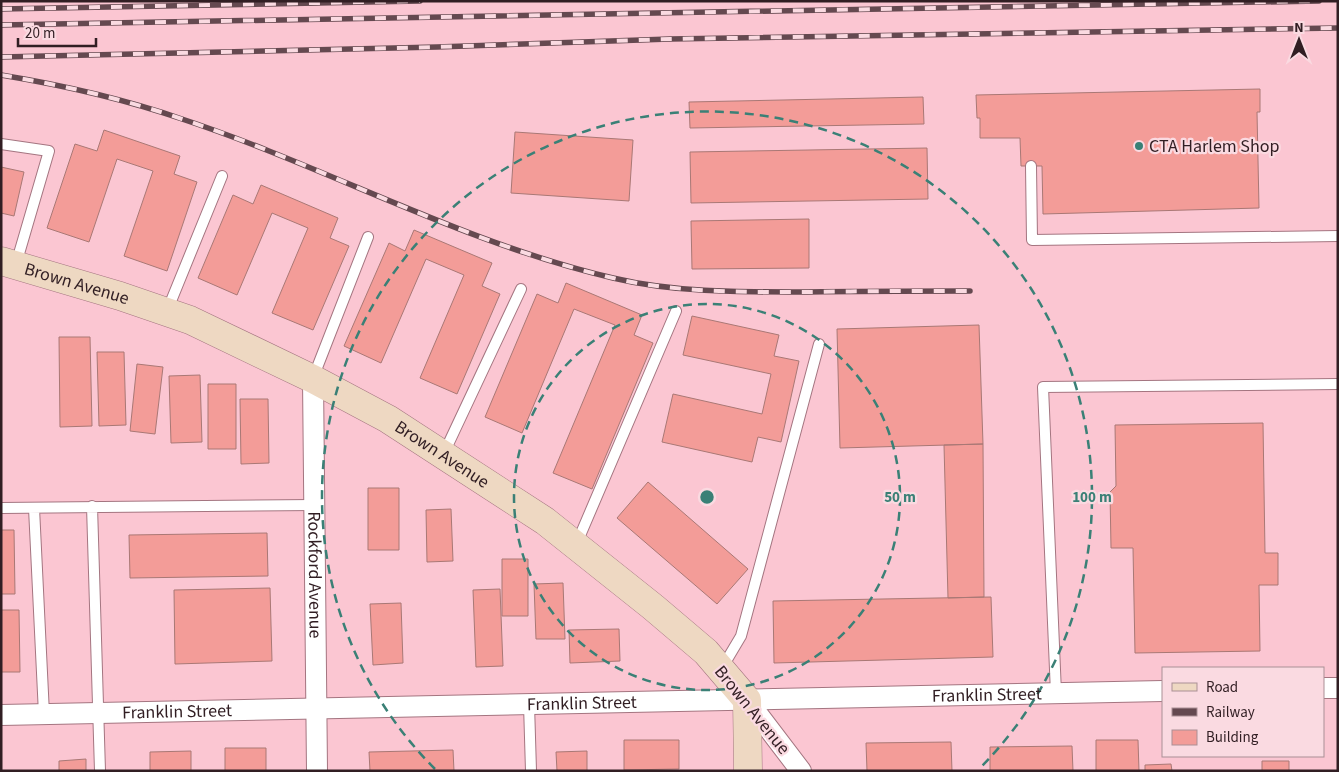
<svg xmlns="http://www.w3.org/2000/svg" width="1339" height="772" font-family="'Source Sans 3',sans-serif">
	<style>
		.building { fill: #f39c98; stroke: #a97875 }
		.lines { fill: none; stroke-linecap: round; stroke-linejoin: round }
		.lane-casing { stroke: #a47580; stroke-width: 12 }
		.street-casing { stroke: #a47580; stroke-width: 22 }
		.secondary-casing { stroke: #a47580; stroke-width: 29 }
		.lane { stroke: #fff; stroke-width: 10 }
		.street { stroke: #fff; stroke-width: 20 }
		.secondary { stroke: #eed8c2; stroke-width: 28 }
		.rail-casing { stroke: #654950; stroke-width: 5.5 }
		.rail { stroke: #fadae1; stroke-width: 4; stroke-dasharray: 11; stroke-linecap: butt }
		.ring { fill: none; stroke: #3a8076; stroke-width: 2.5; stroke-dasharray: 9 6 }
		.poi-dot { fill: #3a8076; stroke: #fadae1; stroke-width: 2 }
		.labels { text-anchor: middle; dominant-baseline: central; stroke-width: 4.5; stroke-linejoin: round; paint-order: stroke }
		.poi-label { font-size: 18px; fill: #311e23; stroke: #fadae1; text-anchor: start }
		.street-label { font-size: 18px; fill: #311e23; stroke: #fadae1 }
		.centre { fill: #3a8076; stroke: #fadae1; stroke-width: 2.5 }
		.ring-label { font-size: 15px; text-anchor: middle; font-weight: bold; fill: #3a8076; stroke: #fadae1; stroke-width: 4.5; stroke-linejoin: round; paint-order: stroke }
	</style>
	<rect width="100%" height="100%" fill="#fbc6d2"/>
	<path class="building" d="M 1260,89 L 1260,112 L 1257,112 L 1259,208 L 1043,214 L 1042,166 L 1021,166 L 1020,138 L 980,138 L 980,118 L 977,118 L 976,95 Z
		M 923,97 L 924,124 L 690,128 L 689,102 Z
		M 104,130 L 180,156 L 174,174 L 197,182 L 167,271 L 124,256 L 153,171 L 117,159 L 89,242 L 47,228 L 75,144 L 97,151 Z
		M 515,132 L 633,140 L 629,201 L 511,193 Z
		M 927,148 L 928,199 L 691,203 L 690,152 Z
		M 1,167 L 24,172 L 14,216 L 1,213 Z
		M 261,185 L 338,218 L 330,238 L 349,246 L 313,330 L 272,313 L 308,228 L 272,213 L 237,295 L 198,278 L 233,195 L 253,204 Z
		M 809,219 L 809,268 L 692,269 L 691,221 Z
		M 414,230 L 492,263 L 482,286 L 500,294 L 457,394 L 420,378 L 464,275 L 426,259 L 381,363 L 344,346 L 389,243 L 405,251 Z
		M 566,283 L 642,315 L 634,335 L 653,343 L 592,489 L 553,473 L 615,325 L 574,309 L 522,433 L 485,417 L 537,294 L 558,303 Z
		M 692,316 L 779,335 L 774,356 L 799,361 L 781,442 L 758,437 L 752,462 L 662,442 L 673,394 L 762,414 L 771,374 L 683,355 Z
		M 979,325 L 983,444 L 840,448 L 837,329 Z
		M 59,337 L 90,337 L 92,426 L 60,427 Z
		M 97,352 L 124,352 L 126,425 L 99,426 Z
		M 137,364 L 163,367 L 155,434 L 130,431 Z
		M 200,375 L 202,442 L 171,443 L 169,376 Z
		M 208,384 L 236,384 L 236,449 L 208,449 Z
		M 240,399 L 268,399 L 269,463 L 241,464 Z
		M 1263,423 L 1265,553 L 1278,553 L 1278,585 L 1259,585 L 1260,651 L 1135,653 L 1133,548 L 1111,548 L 1110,492 L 1116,486 L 1115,425 Z
		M 983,444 L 984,597 L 948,598 L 944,445 Z
		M 648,482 L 748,569 L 717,604 L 617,518 Z
		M 368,488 L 399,488 L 399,550 L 368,550 Z
		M 451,509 L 453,561 L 427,562 L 426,510 Z
		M 1,530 L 14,530 L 15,594 L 1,594 Z
		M 267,533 L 268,576 L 130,578 L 129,535 Z
		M 502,559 L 528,559 L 528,616 L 502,616 Z
		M 563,583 L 565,639 L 536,639 L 534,584 Z
		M 270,588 L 272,661 L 175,664 L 174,590 Z
		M 500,589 L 503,666 L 476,667 L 473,590 Z
		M 991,597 L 993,657 L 774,663 L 773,601 Z
		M 401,603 L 403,663 L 373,665 L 370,604 Z
		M 1,610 L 19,610 L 20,672 L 1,672 Z
		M 619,629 L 620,661 L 570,663 L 569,630 Z
		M 624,740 L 679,740 L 679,769 L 624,770 Z
		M 1096,740 L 1138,740 L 1139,771 L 1096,771 Z
		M 951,742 L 952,771 L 867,771 L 866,743 Z
		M 1072,746 L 1073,771 L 990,771 L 990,747 Z
		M 225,748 L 266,748 L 266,771 L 225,771 Z
		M 453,750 L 454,771 L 370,771 L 369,752 Z
		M 191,751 L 191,771 L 150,771 L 150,752 Z
		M 587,751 L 587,771 L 557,771 L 556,752 Z
		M 86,759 L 86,771 L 59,771 L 59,761 Z
		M 1262,761 L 1289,761 L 1289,771 L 1262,771 Z
		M 1171,764 L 1172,771 L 1145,771 L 1145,765 Z"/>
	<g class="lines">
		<defs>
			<path id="lane" d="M 1,144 L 49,151 L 16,264
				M 1031,166 L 1032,240 L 1338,236
				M 167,311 L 222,176
				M 313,378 L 368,237
				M 444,453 L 521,289
				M 92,506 L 100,771
				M 1,508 L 314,505
				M 34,508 L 44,714
				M 576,545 L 676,311
				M 722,668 L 741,636 L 819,344
				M 1056,693 L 1043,387 L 1338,384
				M 529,704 L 531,771"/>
			<g id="street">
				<path id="s1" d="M 313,379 L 317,771"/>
				<path d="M 1323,688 L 1338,688"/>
				<path d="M 747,700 L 801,771"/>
				<path id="s2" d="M 1,715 L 1163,691"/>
			</g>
			<g id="secondary">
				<path id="s3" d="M 1,261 L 120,296 L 190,320 L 313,379 L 388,419 L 545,521 L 653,607 L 706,652 L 747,700 L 748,771"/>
			</g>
		</defs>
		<use href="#lane" class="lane-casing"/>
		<use href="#street" class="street-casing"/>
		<use href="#secondary" class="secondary-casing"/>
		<use href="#lane" class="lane"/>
		<use href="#street" class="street"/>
		<use href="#secondary" class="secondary"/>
		<defs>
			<path id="rail" d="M 1,9 L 420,1
				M 1,25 L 1319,1
				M 1,57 L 437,47 L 670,39 L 1338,28
				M 1,75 C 62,85 124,99 182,119 C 327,167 463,243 613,278 C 676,293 744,292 808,292 C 862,291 916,291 970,291"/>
		</defs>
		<use href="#rail" class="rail-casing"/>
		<use href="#rail" class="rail"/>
	</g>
	<g class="ring">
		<circle cx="707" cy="497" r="193"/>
		<path d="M435 769A385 385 0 1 1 979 769"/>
	</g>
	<circle class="poi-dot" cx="1139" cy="146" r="5"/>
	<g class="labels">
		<g class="poi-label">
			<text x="1149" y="146">CTA Harlem Shop</text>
		</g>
		<g class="street-label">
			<text stroke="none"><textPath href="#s3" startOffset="79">Brown Avenue</textPath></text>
			<text stroke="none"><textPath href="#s3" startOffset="484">Brown Avenue</textPath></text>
			<text stroke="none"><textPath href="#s1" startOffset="196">Rockford Avenue</textPath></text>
			<text stroke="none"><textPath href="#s2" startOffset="986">Franklin Street</textPath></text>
			<text stroke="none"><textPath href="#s2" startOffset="581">Franklin Street</textPath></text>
			<text transform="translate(752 710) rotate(51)">Brown Avenue</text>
			<text stroke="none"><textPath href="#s2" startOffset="176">Franklin Street</textPath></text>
		</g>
	</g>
	<circle cx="707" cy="497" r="8" class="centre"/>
	<g class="ring-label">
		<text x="900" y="502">50 m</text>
		<text x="1092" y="502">100 m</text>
	</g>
	<rect width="1339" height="772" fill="none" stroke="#311e23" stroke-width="5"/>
	<rect x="1162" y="667" width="162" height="90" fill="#fadae1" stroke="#aa8f95"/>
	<rect x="1172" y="683" width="25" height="8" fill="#eed8c2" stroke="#aa8f95"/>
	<text x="1206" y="692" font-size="15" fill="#311e23">Road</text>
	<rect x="1172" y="708" width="25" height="8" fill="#654950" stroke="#aa8f95"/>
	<text x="1206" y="717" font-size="15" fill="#311e23">Railway</text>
	<rect x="1172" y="730" width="25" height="15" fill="#f39c98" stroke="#aa8f95"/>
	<text x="1206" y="742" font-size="15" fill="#311e23">Building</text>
	<g transform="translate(1299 40)" stroke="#fadae1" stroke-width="4" paint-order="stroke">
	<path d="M0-4L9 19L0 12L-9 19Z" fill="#311e23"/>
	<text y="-8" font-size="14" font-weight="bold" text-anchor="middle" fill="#311e23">N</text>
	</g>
	<path d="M18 38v8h78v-8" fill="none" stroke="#311e23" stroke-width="2.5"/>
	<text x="25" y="38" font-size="15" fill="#311e23" stroke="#fadae1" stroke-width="4" paint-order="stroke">20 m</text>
</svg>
